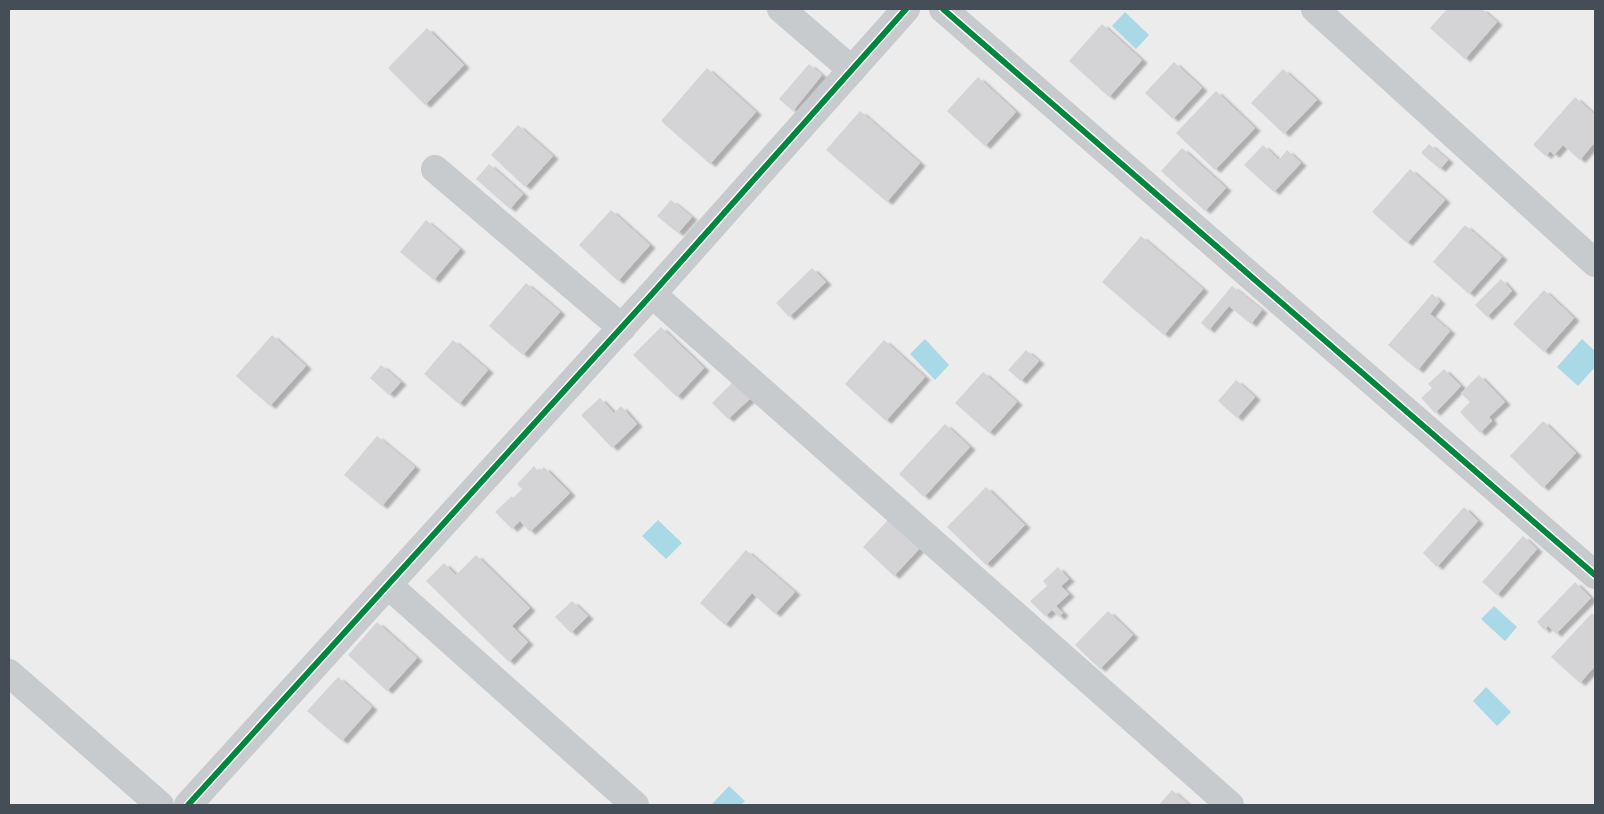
<svg xmlns="http://www.w3.org/2000/svg" width="1604" height="814" font-family="Quicksand,sans-serif">
	<style>
		.water { fill: #a9d8e6 }
		.building { fill: #d4d4d6; filter: url(#shadow) }
		.lines { fill: none; stroke-linecap: round; stroke-linejoin: round }
		.minor { stroke: #c8cbcd; stroke-width: 28 }
		.cycleway-casing { stroke: #fff; stroke-width: 9 }
		.cycleway { stroke: #00873e; stroke-width: 6 }
	</style>
	<defs>
		<filter id="shadow"><feDropShadow dx="5.5" dy="3" stdDeviation="1" flood-color="#0004"/></filter>
	</defs>
	<rect width="100%" height="100%" fill="#edecec"/>
	<path class="water" d="M 1125,12 L 1149,35 L 1136,49 L 1112,26 Z
		M 925,339 L 949,365 L 935,380 L 910,354 Z
		M 1582,339 L 1595,351 L 1595,367 L 1578,386 L 1557,367 Z
		M 658,520 L 682,543 L 666,559 L 642,536 Z
		M 1494,606 L 1517,627 L 1505,641 L 1481,619 Z
		M 1486,687 L 1511,712 L 1497,726 L 1473,701 Z
		M 729,786 L 745,801 L 741,805 L 711,805 Z"/>
	<path class="building" d="M 1447,9 L 1482,9 L 1497,22 L 1465,59 L 1430,28 Z
		M 1102,24 L 1142,60 L 1109,97 L 1069,61 Z
		M 427,28 L 464,65 L 425,105 L 388,68 Z
		M 1174,62 L 1202,88 L 1173,119 L 1145,93 Z
		M 809,64 L 822,75 L 793,111 L 779,99 Z
		M 707,68 L 756,112 L 710,164 L 661,121 Z
		M 1283,69 L 1317,100 L 1284,134 L 1251,103 Z
		M 978,77 L 1016,112 L 985,146 L 947,111 Z
		M 1216,91 L 1255,128 L 1215,170 L 1176,133 Z
		M 1575,97 L 1595,115 L 1595,142 L 1580,160 L 1563,145 L 1554,155 L 1550,151 L 1546,156 L 1533,145 Z
		M 860,111 L 920,163 L 887,202 L 826,150 Z
		M 518,125 L 553,156 L 525,187 L 491,155 Z
		M 1429,144 L 1448,160 L 1440,169 L 1421,153 Z
		M 1263,145 L 1279,160 L 1287,150 L 1301,163 L 1274,192 L 1244,165 Z
		M 1182,148 L 1226,188 L 1205,211 L 1161,171 Z
		M 489,164 L 523,194 L 510,209 L 476,179 Z
		M 1410,169 L 1445,200 L 1407,243 L 1372,212 Z
		M 671,200 L 692,217 L 678,233 L 657,216 Z
		M 611,210 L 650,245 L 618,281 L 579,245 Z
		M 426,220 L 460,249 L 434,280 L 400,252 Z
		M 1465,225 L 1502,257 L 1469,294 L 1433,262 Z
		M 1141,236 L 1203,289 L 1164,335 L 1102,282 Z
		M 812,268 L 826,282 L 789,317 L 776,303 Z
		M 1501,279 L 1512,291 L 1487,317 L 1475,305 Z
		M 526,283 L 560,312 L 523,355 L 489,326 Z
		M 1232,286 L 1262,310 L 1251,324 L 1229,306 L 1209,330 L 1201,323 Z
		M 1544,290 L 1574,318 L 1544,352 L 1513,324 Z
		M 1432,294 L 1440,301 L 1430,314 L 1450,331 L 1418,370 L 1388,345 Z
		M 661,327 L 704,368 L 677,397 L 633,355 Z
		M 272,335 L 306,366 L 270,406 L 236,376 Z
		M 453,340 L 488,370 L 459,404 L 424,374 Z
		M 884,340 L 925,377 L 886,421 L 845,384 Z
		M 1026,350 L 1039,361 L 1021,381 L 1008,370 Z
		M 381,365 L 401,382 L 389,395 L 370,378 Z
		M 1444,369 L 1461,386 L 1435,413 L 1421,398 L 1432,388 L 1428,384 Z
		M 983,372 L 1017,402 L 989,433 L 955,403 Z
		M 1479,375 L 1505,402 L 1489,417 L 1492,421 L 1480,433 L 1460,412 L 1470,402 L 1461,393 Z
		M 736,379 L 753,396 L 728,419 L 712,403 Z
		M 1236,380 L 1255,397 L 1237,418 L 1218,401 Z
		M 600,398 L 614,413 L 621,406 L 637,424 L 612,448 L 581,415 Z
		M 1543,421 L 1576,453 L 1543,488 L 1510,456 Z
		M 945,424 L 970,447 L 924,497 L 899,474 Z
		M 377,436 L 415,467 L 382,506 L 344,475 Z
		M 534,466 L 539,472 L 544,467 L 570,493 L 530,532 L 520,521 L 512,529 L 495,512 L 512,496 L 513,498 L 522,489 L 517,484 Z
		M 986,487 L 1025,525 L 986,565 L 947,527 Z
		M 1464,507 L 1478,521 L 1437,567 L 1423,553 Z
		M 888,520 L 919,549 L 894,576 L 863,547 Z
		M 1523,536 L 1537,549 L 1497,595 L 1482,582 Z
		M 746,550 L 795,592 L 775,614 L 752,593 L 725,625 L 700,603 Z
		M 476,555 L 530,608 L 512,626 L 528,642 L 509,662 L 426,581 L 444,563 L 456,575 Z
		M 1058,567 L 1069,579 L 1061,586 L 1069,594 L 1056,606 L 1063,613 L 1059,617 L 1052,610 L 1045,616 L 1030,601 L 1047,586 L 1043,581 Z
		M 1575,582 L 1591,598 L 1556,634 L 1548,626 L 1544,630 L 1537,622 Z
		M 572,601 L 588,616 L 571,633 L 555,617 Z
		M 1108,611 L 1133,635 L 1100,669 L 1075,645 Z
		M 1592,613 L 1595,616 L 1595,666 L 1580,683 L 1551,657 Z
		M 377,622 L 417,658 L 387,691 L 348,655 Z
		M 338,677 L 372,707 L 342,741 L 307,711 Z
		M 1172,790 L 1189,805 L 1159,805 Z"/>
	<g class="lines">
		<path class="minor" d="M 781,9 L 852,70
			M 943,9 L 1595,575
			M 1315,9 L 1595,263
			M 435,169 L 622,328
			M 652,294 L 1230,805
			M 388,585 L 635,805
			M 9,673 L 160,805
			M 188,805 L 652,294 L 906,9"/>
		<defs>
			<path id="cycleway" d="M 943,9 L 1595,575
				M 188,805 L 652,294 L 906,9"/>
		</defs>
		<use href="#cycleway" class="cycleway-casing"/>
		<use href="#cycleway" class="cycleway"/>
	</g>
	<rect width="1604" height="814" fill="none" stroke="#454e57" stroke-width="20"/>
</svg>
